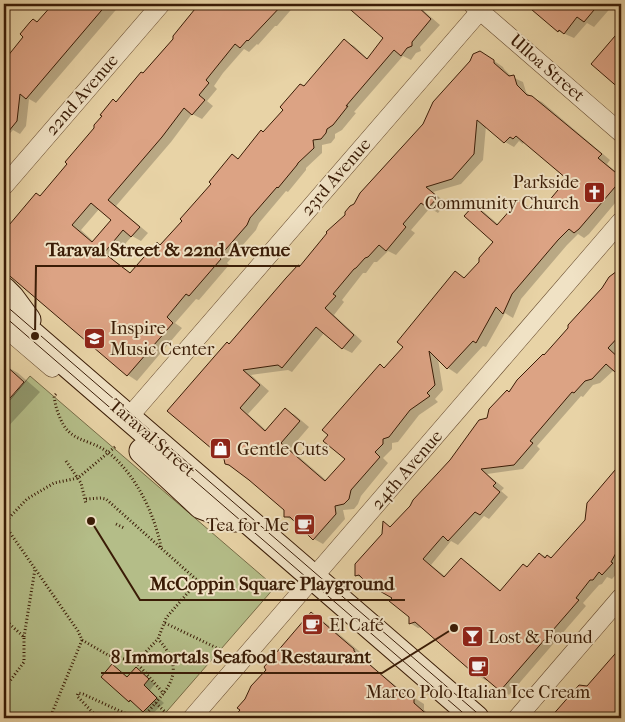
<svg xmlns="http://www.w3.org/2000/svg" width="625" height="722" font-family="'IM FELL French Canon',serif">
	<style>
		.green { fill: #b4bd88; stroke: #776c47 }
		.shadow { fill: #0003; fill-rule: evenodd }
		.building { fill: #dca384; stroke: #3a1c06; fill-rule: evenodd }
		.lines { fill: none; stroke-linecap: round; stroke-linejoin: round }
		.street-casing { stroke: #664a2e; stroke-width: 19 }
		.secondary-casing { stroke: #3a1c06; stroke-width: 27 }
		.path { stroke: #3a1c06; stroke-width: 3; stroke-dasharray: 1 2.5; stroke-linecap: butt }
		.street { stroke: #f0e2c5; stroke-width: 18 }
		.secondary { stroke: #f0e2c5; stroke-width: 25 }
		.tram { stroke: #3a1c06; stroke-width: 1 }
		.labels { text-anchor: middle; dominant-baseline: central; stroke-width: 4; stroke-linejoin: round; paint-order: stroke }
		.street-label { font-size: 18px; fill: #3a1c06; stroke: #f0e2c5 }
		.poi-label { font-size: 18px; fill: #3a1c06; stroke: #f0e2c5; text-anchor: start }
		.leader { fill: none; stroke: #3a1c06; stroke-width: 2 }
		.callout-dot { fill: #3a1c06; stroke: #f0e2c5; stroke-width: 2 }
		.callout-label { font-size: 19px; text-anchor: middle; font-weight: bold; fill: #3a1c06; stroke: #f0e2c5; stroke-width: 4; stroke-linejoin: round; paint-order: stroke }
	</style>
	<rect width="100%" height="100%" fill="#e8d3a6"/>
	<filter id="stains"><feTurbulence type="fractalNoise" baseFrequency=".004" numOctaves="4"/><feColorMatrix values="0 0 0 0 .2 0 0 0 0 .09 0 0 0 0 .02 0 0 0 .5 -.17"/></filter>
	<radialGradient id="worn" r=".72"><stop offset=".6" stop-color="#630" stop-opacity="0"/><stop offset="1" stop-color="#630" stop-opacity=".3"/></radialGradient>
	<path class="green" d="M 30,376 L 275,587 L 161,718 L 4,718 L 4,407 Z"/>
	<path class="shadow" d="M 54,4 L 121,4 L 36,103 L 29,99 L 26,126 L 20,134 L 13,130 L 4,140 L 4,68 L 38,23 Z
		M 202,4 L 296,4 L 277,26 L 275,26 L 258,45 L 257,44 L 249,52 L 244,49 L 223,73 L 214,86 L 217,89 L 207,101 L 213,106 L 202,119 L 192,114 L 171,142 L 116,206 L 148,233 L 141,241 L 132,236 L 112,259 L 132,274 L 161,246 L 264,134 L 345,41 L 354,46 L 368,59 L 385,38 L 345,4 L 416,4 L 440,25 L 420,47 L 421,51 L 416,53 L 411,60 L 403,56 L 354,112 L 356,113 L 342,130 L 335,134 L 335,138 L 331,143 L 322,145 L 322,153 L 306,168 L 306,170 L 288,192 L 286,191 L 259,223 L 256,230 L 227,263 L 229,265 L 199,300 L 196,299 L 175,323 L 182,328 L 137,381 L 128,375 L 4,269 L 4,233 L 36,195 L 40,197 L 117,103 L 162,51 L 170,44 ZM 100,208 L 113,220 L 94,242 L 81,230 Z
		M 527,4 L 614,4 L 594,27 L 587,23 L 574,38 L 558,31 Z
		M 490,58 L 503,67 L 504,69 L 512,77 L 523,82 L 526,92 L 531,97 L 542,102 L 610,160 L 607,164 L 621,176 L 621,196 L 589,234 L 584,238 L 578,234 L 567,245 L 521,299 L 513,318 L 505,313 L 486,347 L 483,346 L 457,374 L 448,368 L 438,359 L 443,390 L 435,399 L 438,402 L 419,415 L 398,442 L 392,443 L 392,449 L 383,458 L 388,463 L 361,496 L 358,504 L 354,509 L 343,510 L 345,519 L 323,544 L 314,539 L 295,522 L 285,516 L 285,510 L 237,469 L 226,464 L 230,346 ZM 486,126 L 505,142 L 514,147 L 519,141 L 523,144 L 524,142 L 569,179 L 548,203 L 540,208 L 534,205 L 531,208 L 520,202 L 499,225 L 484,212 L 475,206 L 494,241 L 480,262 L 465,279 L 455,272 L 405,347 L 385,369 L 380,365 L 347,459 L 327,481 L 290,449 L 309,427 L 295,415 L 285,409 L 267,431 L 248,414 L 269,391 L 251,375 L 288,370 L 292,372 L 324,333 L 342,348 L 352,353 L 362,341 L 334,315 L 344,302 L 342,300 L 363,273 L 366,273 L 374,262 L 377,262 L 388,251 L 396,255 L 415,233 L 411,230 L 430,208 L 438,213 L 446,203 L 433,192 L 461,184 L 483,160 Z
		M 621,270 L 621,347 L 616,354 L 621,359 L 621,375 L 614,370 L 600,383 L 593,385 L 583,397 L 581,396 L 537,446 L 540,449 L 523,469 L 487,474 L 504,488 L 501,491 L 508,497 L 489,519 L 484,516 L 458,545 L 451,541 L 431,565 L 446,577 L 461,559 L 469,564 L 501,591 L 528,568 L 540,554 L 551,559 L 586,521 L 588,504 L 621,465 L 621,564 L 619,568 L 621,569 L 612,579 L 607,577 L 602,584 L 599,585 L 583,603 L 586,606 L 509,695 L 488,679 L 487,681 L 478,676 L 422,627 L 418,628 L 410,623 L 410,617 L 394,597 L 356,575 L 384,534 L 384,523 L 391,528 L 545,356 L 603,289 L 610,278 Z
		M 4,365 L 18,373 L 40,392 L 4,431 Z
		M 312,613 L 322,620 L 365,656 L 365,659 L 372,666 L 410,698 L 413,697 L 424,704 L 424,710 L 433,718 L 235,718 Z
		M 621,651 L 621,718 L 552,718 L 580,686 L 587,688 L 619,652 Z
		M 112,666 L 128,678 L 136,669 L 155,684 L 150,690 L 164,703 L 151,715 L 130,701 L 103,677 Z"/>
	<path class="building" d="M 53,4 L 107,4 L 26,99 L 20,94 L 17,121 L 4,137 L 4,66 L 10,60 L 7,57 L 23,37 L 20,34 L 30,22 L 33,19 L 37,22 Z
		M 199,4 L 283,4 L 248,41 L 247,40 L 240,48 L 235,44 L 206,80 L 209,83 L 199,95 L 205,100 L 192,115 L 184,108 L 162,137 L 108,200 L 140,227 L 131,237 L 123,230 L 104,253 L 130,273 L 157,242 L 160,245 L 182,221 L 180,219 L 211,184 L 209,182 L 232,154 L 238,159 L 261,130 L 263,132 L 283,110 L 280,107 L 300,84 L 304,86 L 344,39 L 367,59 L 383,38 L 344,4 L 415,4 L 431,19 L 412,42 L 412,46 L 407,48 L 401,56 L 394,50 L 346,106 L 348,106 L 333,125 L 327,129 L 326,133 L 321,139 L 313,140 L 314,148 L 298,163 L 297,165 L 278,188 L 277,187 L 250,218 L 247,225 L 219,257 L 221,259 L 189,296 L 186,294 L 167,317 L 173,323 L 127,376 L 4,271 L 4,231 L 36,193 L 40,196 L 67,164 L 65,162 L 94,128 L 94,125 L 102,116 L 100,115 L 113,99 L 116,102 L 141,72 L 143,73 L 173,39 L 173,36 ZM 91,203 L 111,220 L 92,242 L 72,225 Z
		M 525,4 L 589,4 L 594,10 L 584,22 L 577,17 L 564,34 L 559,30 L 558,32 Z
		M 621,29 L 621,90 L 591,64 Z
		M 480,51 L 494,60 L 494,63 L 509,76 L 514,75 L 517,85 L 527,95 L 532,96 L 602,154 L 598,158 L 621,177 L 621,180 L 579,229 L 574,233 L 569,229 L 558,240 L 512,294 L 503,314 L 496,307 L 476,343 L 473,341 L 447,369 L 429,351 L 435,385 L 427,393 L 430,396 L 410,410 L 389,437 L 383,439 L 383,444 L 375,452 L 380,457 L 351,490 L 349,499 L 344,504 L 335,506 L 336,514 L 313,540 L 290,517 L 284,517 L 284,510 L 249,480 L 229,465 L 225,464 L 224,459 L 167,411 L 227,342 L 229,344 L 286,278 L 298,265 L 300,266 L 327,233 L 326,232 L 345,215 L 345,212 L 350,206 L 354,204 L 360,193 L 423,124 L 433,102 L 470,61 L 473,54 ZM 477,120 L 504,143 L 510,137 L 513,139 L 516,136 L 567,179 L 548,202 L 545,200 L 538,208 L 534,203 L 529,208 L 519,200 L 497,225 L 474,205 L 464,216 L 493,242 L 479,258 L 479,262 L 464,278 L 455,271 L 397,342 L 403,347 L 384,368 L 380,364 L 322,430 L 328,435 L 323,441 L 345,459 L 325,481 L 281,443 L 300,421 L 285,408 L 265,431 L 240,408 L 260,385 L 243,370 L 278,365 L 282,368 L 316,327 L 342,349 L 354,335 L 325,308 L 336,296 L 333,294 L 354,269 L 356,268 L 365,258 L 368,257 L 379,245 L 386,251 L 406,227 L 403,224 L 421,203 L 428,208 L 438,197 L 426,187 L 452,179 L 474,154 Z
		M 621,268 L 621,325 L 616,330 L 621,334 L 608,348 L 621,360 L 621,365 L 615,372 L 606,364 L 592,379 L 585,381 L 574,393 L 572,392 L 530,441 L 533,443 L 514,465 L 481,469 L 496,483 L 493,486 L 500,492 L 480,515 L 475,512 L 448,541 L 443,536 L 423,559 L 444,577 L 461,558 L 500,591 L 523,564 L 527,567 L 539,553 L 545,558 L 547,555 L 551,558 L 585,520 L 587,503 L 621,463 L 621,544 L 611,562 L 613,563 L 602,575 L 599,572 L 593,580 L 590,580 L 576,598 L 579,600 L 500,691 L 480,674 L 478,677 L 415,622 L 409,624 L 409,617 L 389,601 L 392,598 L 369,585 L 359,575 L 355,576 L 355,564 L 382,534 L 383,521 L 390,527 L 410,506 L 413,500 L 450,460 L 479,420 L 487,418 L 489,409 L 507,390 L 509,392 L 517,380 L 543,354 L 544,355 L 568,328 L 568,325 L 602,288 L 609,277 Z
		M 4,364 L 24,382 L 4,405 Z
		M 311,612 L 354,649 L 354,651 L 362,658 L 407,697 L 414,696 L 414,703 L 431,718 L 233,718 L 240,710 L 237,708 L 245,699 L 251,686 L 266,670 L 264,667 Z
		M 621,647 L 621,718 L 550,718 L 579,685 L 587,686 Z
		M 112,664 L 127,677 L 136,667 L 149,679 L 144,685 L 157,698 L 143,712 L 130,700 L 129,702 L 101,677 Z"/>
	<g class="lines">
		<defs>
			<path id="street" d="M 472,4 L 621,133
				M 4,186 L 161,4
				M 4,327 L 52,368
				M 128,418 L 486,4
				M 192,718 L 621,221
				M 517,718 L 621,597"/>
			<path id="secondary" d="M 4,290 L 11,297 L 28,320
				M 4,310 L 476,718
				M 142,451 L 201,506 L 236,519"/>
		</defs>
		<use href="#street" class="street-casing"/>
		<use href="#secondary" class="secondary-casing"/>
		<path class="path" d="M 56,394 L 54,396 C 55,402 56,409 59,415 C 69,444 88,437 109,453 C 136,475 154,513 161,547
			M 66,461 L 81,483 L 86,504
			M 4,523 L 27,499 L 54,483 L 78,478 L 116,446
			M 4,524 L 78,631 L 82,640 L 50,718
			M 116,524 L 124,528
			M 4,619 L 24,637 L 24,662 L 4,689
			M 165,623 L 221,650
			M 24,637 L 35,569
			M 82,640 L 108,655 L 136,662 L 158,639 L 166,618 L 198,581 L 106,499 L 101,498 L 86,499
			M 136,662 L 164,694
			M 156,703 L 167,714
			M 98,718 L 77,696 L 78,693 L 83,694 L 133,717 L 140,718 C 147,714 152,707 157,701 C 178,678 179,662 158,639"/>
		<use href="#street" class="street"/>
		<use href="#secondary" class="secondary"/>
		<path class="tram" d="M 4,304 L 483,718
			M 4,316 L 469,718"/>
	</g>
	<defs>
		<symbol id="church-square" viewBox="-11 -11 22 22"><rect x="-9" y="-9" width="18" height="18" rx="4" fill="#8f2418" stroke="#f0e2c5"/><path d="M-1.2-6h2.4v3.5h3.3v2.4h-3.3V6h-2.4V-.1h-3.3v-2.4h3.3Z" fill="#fff"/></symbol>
		<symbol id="school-square" viewBox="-11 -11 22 22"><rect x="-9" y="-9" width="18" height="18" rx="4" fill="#8f2418" stroke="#f0e2c5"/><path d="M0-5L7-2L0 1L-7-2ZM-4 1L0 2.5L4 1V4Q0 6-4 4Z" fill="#fff"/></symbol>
		<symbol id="shop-square" viewBox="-11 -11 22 22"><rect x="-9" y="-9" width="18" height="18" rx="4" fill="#8f2418" stroke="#f0e2c5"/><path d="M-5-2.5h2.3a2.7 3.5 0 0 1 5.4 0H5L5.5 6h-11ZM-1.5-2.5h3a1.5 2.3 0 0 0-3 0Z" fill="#fff"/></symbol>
		<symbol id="cafe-square" viewBox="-11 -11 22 22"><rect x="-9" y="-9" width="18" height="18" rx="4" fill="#8f2418" stroke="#f0e2c5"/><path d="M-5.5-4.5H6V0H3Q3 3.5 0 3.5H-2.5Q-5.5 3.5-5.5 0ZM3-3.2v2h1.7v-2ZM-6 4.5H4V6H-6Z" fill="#fff"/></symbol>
		<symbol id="bar-square" viewBox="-11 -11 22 22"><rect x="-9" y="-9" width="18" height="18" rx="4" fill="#8f2418" stroke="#f0e2c5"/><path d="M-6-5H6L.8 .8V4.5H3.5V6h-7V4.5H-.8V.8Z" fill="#fff"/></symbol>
	</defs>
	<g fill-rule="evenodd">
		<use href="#church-square" x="582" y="180" width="25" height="25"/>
		<use href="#school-square" x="82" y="326" width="25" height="25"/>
		<use href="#shop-square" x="208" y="436" width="25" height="25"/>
		<use href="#cafe-square" x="292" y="512" width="25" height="25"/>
		<use href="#cafe-square" x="300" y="612" width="25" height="25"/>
		<use href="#bar-square" x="460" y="624" width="25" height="25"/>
		<use href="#cafe-square" x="466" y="654" width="25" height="25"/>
	</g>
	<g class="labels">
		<g class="street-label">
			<text transform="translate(547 68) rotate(41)">Ulloa Street</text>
			<text transform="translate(82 95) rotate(-49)">22nd Avenue</text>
			<text transform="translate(336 177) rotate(-49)">23rd Avenue</text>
			<text transform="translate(152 438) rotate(41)">Taraval Street</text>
			<text transform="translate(407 470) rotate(-49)">24th Avenue</text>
		</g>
		<g class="poi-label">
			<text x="579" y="182" text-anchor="end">Parkside<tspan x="579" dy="21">Community Church</tspan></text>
			<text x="110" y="328">Inspire<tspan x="110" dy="21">Music Center</tspan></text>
			<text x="237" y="449">Gentle Cuts</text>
			<text x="289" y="525" text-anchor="end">Tea for Me</text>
			<text x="329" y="625">El Café</text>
			<text x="488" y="637">Lost &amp; Found</text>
			<text x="478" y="692" text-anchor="middle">Marco Polo Italian Ice Cream</text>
		</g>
	</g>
	<path class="leader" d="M35 336L36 266H300M91 521L140 600H405M454 628L382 673H101"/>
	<g class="callout-dot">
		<circle cx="35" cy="336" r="5"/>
		<circle cx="91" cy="521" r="5"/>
		<circle cx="454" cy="628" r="5"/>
	</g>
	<g class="callout-label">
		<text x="168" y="256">Taraval Street &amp; 22nd Avenue</text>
		<text x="272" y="590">McCoppin Square Playground</text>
		<text x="241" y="663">8 Immortals Seafood Restaurant</text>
	</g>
	<rect width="625" height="722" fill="none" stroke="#e8d3a6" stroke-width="20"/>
	<rect x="5" y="5" width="615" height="712" fill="none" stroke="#3a1c06" stroke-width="2.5"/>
	<rect x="10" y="10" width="605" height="702" fill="none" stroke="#3a1c06"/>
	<rect width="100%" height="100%" filter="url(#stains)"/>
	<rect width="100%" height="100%" fill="url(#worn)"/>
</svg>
